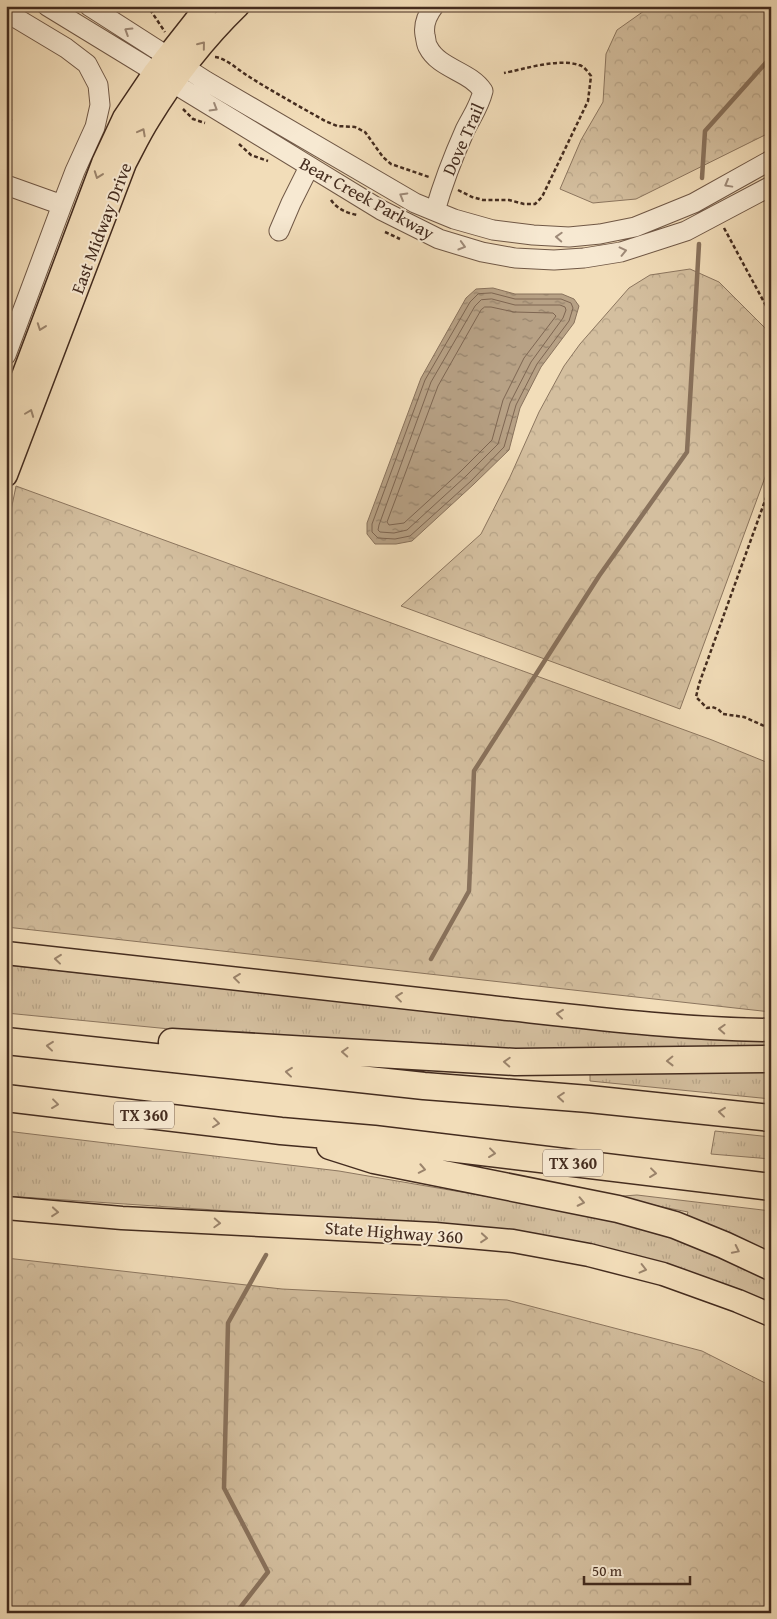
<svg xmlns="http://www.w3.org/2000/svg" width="777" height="1619" font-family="'Gentium Book Plus',serif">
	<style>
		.grass { fill: url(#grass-tufts); stroke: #8c765f }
		.forest { fill: url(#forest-crowns); stroke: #8c765f }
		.water { fill: url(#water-ripples); stroke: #89725c }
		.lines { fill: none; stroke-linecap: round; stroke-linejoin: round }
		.shore { stroke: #7e6652; stroke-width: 1 }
		.stream { stroke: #89725c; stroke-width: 4.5 }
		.minor-casing { stroke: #705846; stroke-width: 21 }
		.major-casing { stroke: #442c1f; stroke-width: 25 }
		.highway-casing { stroke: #442c1f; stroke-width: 29 }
		.path { stroke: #442c1f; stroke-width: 2.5; stroke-dasharray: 4 2.5; stroke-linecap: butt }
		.minor { stroke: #f7e9d2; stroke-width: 19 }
		.major { stroke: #f2ddb9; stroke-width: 22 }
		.highway { stroke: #f2ddb9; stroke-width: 26 }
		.oneway { stroke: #9e8a78 }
		.oneway2 { stroke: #9b846c }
		.labels { text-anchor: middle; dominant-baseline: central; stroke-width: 4; stroke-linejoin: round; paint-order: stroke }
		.shield { fill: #f7e9d2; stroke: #7a6555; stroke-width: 1 }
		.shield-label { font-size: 16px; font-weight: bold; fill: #442c1f }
		.street-label { font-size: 18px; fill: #442c1f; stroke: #f7e9d2 }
	</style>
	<defs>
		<pattern id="grass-tufts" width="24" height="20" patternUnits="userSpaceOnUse" patternTransform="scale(1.25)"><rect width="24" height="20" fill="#d4bf9f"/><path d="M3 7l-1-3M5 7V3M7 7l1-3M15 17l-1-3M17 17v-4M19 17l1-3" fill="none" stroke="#b7a488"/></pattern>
		<pattern id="forest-crowns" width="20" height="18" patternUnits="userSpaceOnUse" patternTransform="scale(1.25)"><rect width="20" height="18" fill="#d4bf9f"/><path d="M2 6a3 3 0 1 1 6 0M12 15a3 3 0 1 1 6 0" fill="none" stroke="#b7a488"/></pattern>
		<pattern id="water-ripples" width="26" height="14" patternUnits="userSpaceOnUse" patternTransform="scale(1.25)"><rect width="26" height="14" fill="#b7a185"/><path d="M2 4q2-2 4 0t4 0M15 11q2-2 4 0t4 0" fill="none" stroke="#96836c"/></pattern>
	</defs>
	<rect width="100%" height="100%" fill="#f2ddb9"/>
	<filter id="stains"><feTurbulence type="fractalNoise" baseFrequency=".004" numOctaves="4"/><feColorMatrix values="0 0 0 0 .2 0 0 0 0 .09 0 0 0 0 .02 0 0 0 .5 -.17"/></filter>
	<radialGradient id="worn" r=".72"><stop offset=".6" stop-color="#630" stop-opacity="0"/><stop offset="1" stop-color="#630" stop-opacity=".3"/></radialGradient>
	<path class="grass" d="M 6,965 L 181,984 L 769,1040 L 770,1050 L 583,1054 L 262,1038 L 6,1013 Z
		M 771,1067 L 771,1099 L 590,1081 L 590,1068 Z
		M 6,1131 L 339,1171 L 554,1208 L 583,1211 L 683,1237 L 771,1277 L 771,1305 L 482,1228 L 6,1196 Z
		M 715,1131 L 771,1137 L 771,1159 L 711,1154 Z
		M 637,1195 L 771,1211 L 771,1259 L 657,1209 L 687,1215 L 688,1212 L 622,1199 L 623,1196 Z"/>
	<path class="forest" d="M 651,6 L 771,6 L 771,132 L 636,199 L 593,203 L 560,189 L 581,140 L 603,102 L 606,54 L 617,30 Z
		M 690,269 L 719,282 L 765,328 L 771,341 L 771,461 L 680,709 L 401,606 L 481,534 L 510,477 L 539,412 L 564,366 L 580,344 L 629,288 L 650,275 Z
		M 16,486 L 712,740 L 771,764 L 771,1012 L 6,927 L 6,535 Z
		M 6,1258 L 282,1289 L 507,1300 L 702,1351 L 771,1386 L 771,1613 L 6,1613 Z"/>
	<path class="water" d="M 493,288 L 515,294 L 562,294 L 574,299 L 579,306 L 574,323 L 541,367 L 520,408 L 509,450 L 474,484 L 412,541 L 396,544 L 375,544 L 367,534 L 367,523 L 421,378 L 466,298 L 476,289 Z"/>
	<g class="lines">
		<path class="shore" d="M 492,293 L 515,299 L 561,299 L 571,303 L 573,308 L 569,321 L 537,364 L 516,405 L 504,447 L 471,481 L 410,536 L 395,539 L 378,538 L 372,532 L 372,524 L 425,380 L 470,302 L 478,294 Z
			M 492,299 L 515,305 L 560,305 L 565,307 L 566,310 L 563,318 L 531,362 L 510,403 L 498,444 L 466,476 L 407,530 L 394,533 L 380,532 L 378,530 L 379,525 L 431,382 L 475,306 L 481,300 Z
			M 485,307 L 491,307 L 514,312 L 553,313 L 556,316 L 524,358 L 503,400 L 492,440 L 461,471 L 404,523 L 389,525 L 387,522 L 438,386 L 481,310 Z"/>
		<path class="stream" d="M 702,178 L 705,131 L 771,57
			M 431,959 L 469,891 L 474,771 L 599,576 L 687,452 L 699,244
			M 236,1613 L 268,1572 L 224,1488 L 228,1323 L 266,1255"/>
		<defs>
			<path id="minor" d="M 47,6 L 381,210 L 439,239 L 482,252 L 515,258 L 554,260 L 584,258 L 621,252 L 686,231 L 771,186
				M 89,6 L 206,81 L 415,203 L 454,219 L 493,230 L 533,235 L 569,237 L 600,234 L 635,227 L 694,203 L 771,160
				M 434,6 C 427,15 423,24 425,35 C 426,39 426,44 428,47 C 439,69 470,71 483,91 C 479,107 472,116 465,130 C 453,157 443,183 435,211
				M 6,12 L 66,48 L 87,64 L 98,85 L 100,105 L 95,127 L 75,171 L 62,205 L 6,355
				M 6,185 L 62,205
				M 279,231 L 291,203 L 309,167"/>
			<path id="major" d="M 6,421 L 103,163 L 124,118 L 155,72 L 207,6
				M 6,475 L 125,163 C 133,148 140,133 149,119 C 174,78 204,39 238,6
				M 6,953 C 168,970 329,990 490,1007 C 583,1017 677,1029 771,1030
				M 6,1208 L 122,1218 L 435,1234 L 513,1241 L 589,1255 L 663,1274 L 738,1301 L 771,1315"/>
			<path id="highway" d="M 6,1041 L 424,1086 L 589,1099 L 771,1118
				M 172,1042 L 515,1062 L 771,1059
				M 6,1098 L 281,1131 L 374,1139 L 771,1187
				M 330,1146 L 374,1160 L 618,1209 L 675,1225 L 724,1245 L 771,1267"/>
		</defs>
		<use href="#minor" class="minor-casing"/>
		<use href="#major" class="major-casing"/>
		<use href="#highway" class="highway-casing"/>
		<path class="path" d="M 145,6 L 149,8 L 165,32
			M 215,57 C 226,58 238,70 248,76 C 273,92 299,106 325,121 L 337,126 L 355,127 L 365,132 L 383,157 L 391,164 L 429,177
			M 6,99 L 11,120 L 6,128
			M 183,109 L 193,119 L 205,123
			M 239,144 L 251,155 L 268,161
			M 458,190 L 472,197 L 483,200 L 509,200 L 524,204 L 535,204 L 542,197 L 588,101 L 591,76 C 588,72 584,66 579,65 C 559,58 524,69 504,73
			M 331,200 C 337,209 347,213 357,215
			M 724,228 L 771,315
			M 385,232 L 400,239
			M 771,484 L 699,684 L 696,697 L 707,708 L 712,707 L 718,709 L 723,714 L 744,717 L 771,729"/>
		<use href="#minor" class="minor"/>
		<use href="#major" class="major"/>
		<use href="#highway" class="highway"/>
	</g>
	<defs><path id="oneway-chevron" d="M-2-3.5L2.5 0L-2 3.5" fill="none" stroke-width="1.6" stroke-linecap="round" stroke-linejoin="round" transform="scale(1.25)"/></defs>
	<g class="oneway">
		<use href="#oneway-chevron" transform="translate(128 31) rotate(-148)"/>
		<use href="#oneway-chevron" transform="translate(214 108) rotate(31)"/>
		<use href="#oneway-chevron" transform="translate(728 184) rotate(151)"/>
		<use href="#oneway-chevron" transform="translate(403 196) rotate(-150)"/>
		<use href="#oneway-chevron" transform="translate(559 237) rotate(-177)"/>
		<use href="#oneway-chevron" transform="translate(462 246) rotate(16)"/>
		<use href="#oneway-chevron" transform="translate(623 251) rotate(-13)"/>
	</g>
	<g class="oneway2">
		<use href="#oneway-chevron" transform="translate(202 45) rotate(-51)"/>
		<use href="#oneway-chevron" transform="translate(142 132) rotate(-62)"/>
		<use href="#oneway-chevron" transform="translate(98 175) rotate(110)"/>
		<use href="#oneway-chevron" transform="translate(41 327) rotate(110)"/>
		<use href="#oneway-chevron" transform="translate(30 413) rotate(-69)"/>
		<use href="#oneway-chevron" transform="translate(58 959) rotate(-174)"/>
		<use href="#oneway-chevron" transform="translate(237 978) rotate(-173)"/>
		<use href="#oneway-chevron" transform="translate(399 997) rotate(-173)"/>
		<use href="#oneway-chevron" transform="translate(560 1014) rotate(-174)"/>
		<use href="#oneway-chevron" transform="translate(722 1029) rotate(-177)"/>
		<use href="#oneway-chevron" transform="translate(50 1046) rotate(-174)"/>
		<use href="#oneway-chevron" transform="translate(345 1052) rotate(-177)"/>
		<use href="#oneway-chevron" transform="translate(670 1061) rotate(179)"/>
		<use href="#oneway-chevron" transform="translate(507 1062) rotate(-177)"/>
		<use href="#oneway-chevron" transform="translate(289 1072) rotate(-174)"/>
		<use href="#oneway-chevron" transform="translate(561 1097) rotate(-175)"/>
		<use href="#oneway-chevron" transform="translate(55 1104) rotate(7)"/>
		<use href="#oneway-chevron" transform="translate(722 1112) rotate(-174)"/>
		<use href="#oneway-chevron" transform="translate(216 1123) rotate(7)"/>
		<use href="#oneway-chevron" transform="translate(492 1153) rotate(7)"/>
		<use href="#oneway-chevron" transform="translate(422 1169) rotate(11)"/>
		<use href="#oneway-chevron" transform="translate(653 1173) rotate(7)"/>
		<use href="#oneway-chevron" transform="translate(581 1202) rotate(12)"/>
		<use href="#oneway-chevron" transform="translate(55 1212) rotate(5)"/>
		<use href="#oneway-chevron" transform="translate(217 1223) rotate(3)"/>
		<use href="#oneway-chevron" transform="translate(484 1238) rotate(5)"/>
		<use href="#oneway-chevron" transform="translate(736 1250) rotate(26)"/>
		<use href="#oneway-chevron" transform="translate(643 1269) rotate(14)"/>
	</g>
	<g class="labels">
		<g class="shield">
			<rect x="114" y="1101.5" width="60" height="27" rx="4"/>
			<rect x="543" y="1149.5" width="60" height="27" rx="4"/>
		</g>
		<g class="shield-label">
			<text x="144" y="1115">TX 360</text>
			<text x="573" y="1163">TX 360</text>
		</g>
		<g class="street-label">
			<text transform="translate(463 139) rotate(-66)">Dove Trail</text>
			<text transform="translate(367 198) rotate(29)">Bear Creek Parkway</text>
			<text transform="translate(101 228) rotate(-69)">East Midway Drive</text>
			<text transform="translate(394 1232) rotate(4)">State Highway 360</text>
		</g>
	</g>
	<rect width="777" height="1619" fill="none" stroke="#f2ddb9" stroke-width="25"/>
	<rect x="8" y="8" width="762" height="1604" fill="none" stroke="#442c1f" stroke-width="2.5"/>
	<rect x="12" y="12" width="752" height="1594" fill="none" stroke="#442c1f"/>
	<path d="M584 1576v8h106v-8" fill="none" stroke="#442c1f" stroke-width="2.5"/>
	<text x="592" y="1576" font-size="15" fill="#442c1f" stroke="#f7e9d2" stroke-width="4" paint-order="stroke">50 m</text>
	<rect width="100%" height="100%" filter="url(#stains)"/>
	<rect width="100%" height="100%" fill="url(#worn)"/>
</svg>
